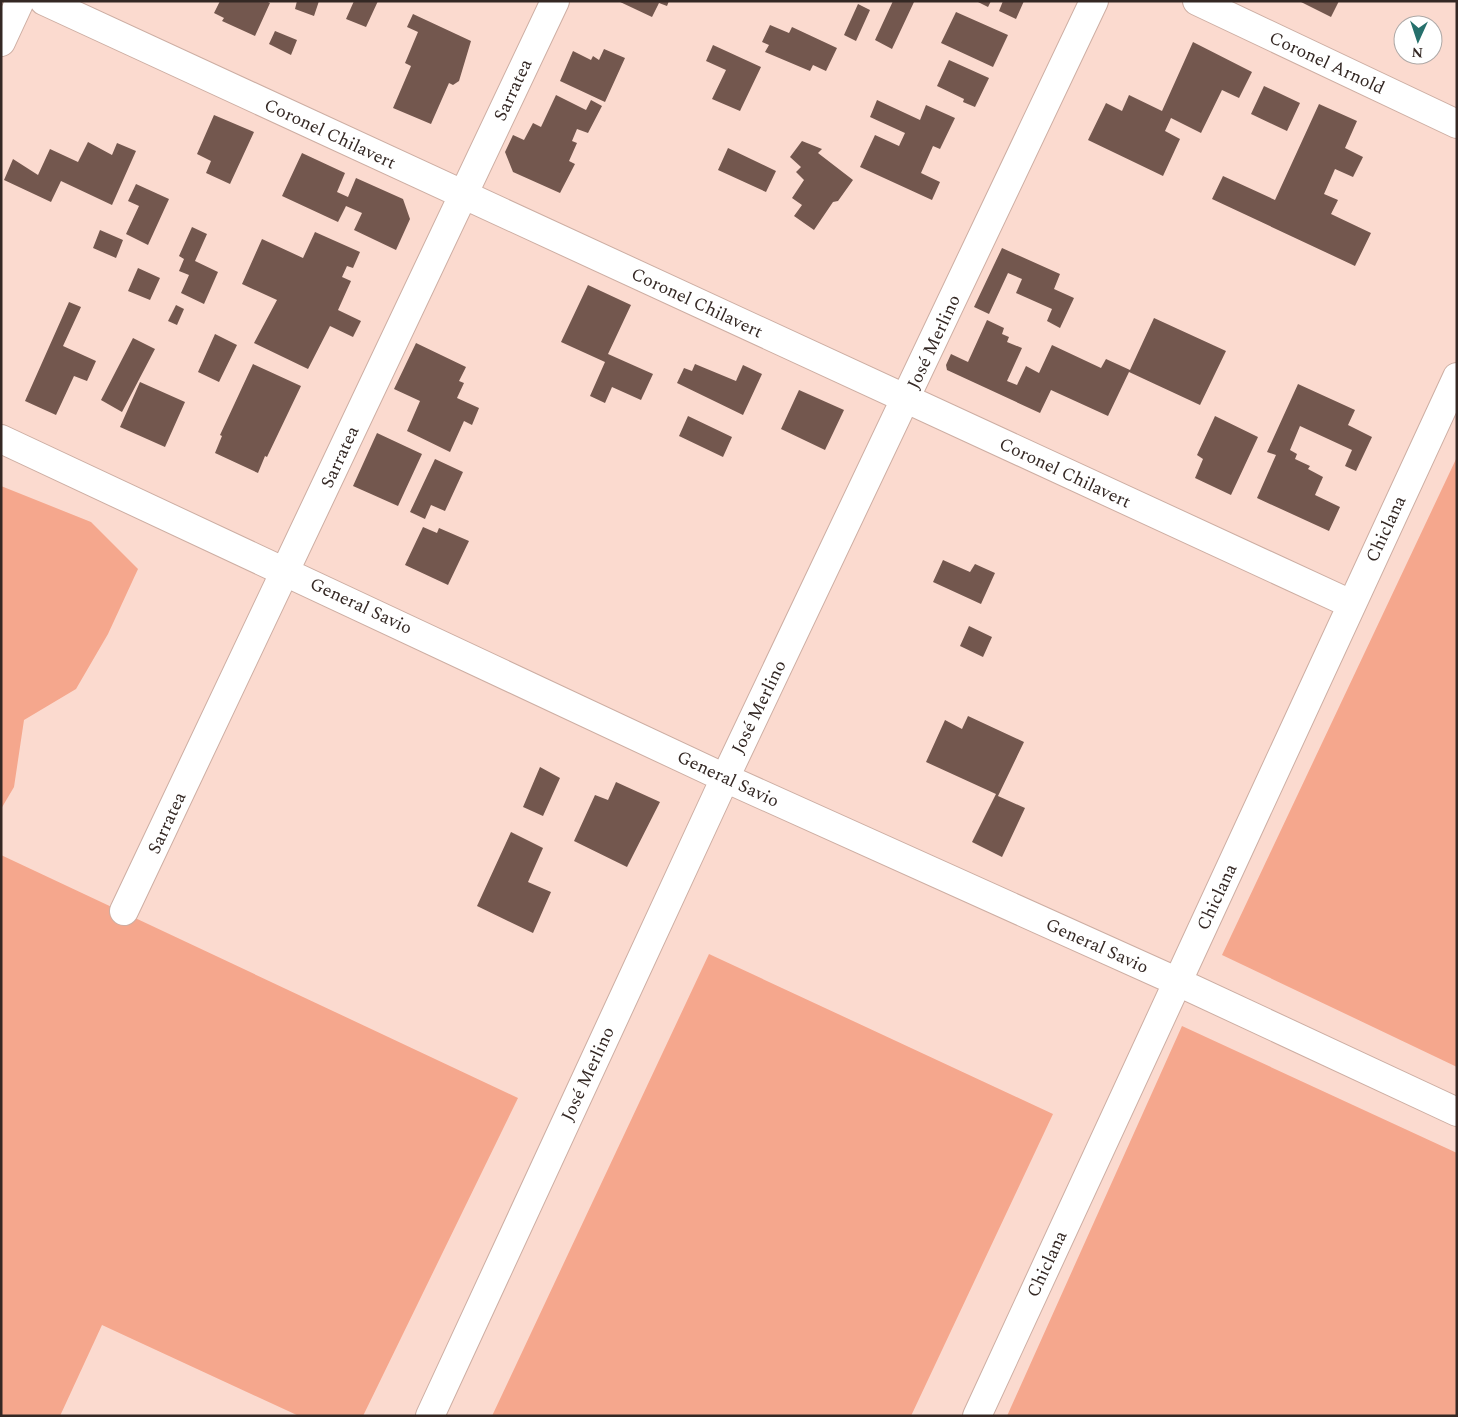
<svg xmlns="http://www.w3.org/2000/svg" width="1458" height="1417" font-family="Spectral,serif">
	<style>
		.green { fill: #f5a78d }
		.building { fill: #73574e }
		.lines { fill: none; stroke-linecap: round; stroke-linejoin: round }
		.minor-casing { stroke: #cdaea3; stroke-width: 30 }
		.minor { stroke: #fff; stroke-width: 28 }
		.labels { text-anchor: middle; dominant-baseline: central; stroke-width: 5; stroke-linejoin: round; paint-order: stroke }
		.street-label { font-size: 18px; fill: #342824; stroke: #fff }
	</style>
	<rect width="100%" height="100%" fill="#fbdacf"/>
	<path class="green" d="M 1457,457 L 1457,1067 L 1222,955 Z
		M 1,486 L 91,522 L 138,569 L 108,634 L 76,689 L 24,720 L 14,787 L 1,809 Z
		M 1,855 L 518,1098 L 363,1416 L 299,1416 L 102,1325 L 60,1416 L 1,1416 Z
		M 709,954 L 1053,1114 L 911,1416 L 492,1416 Z
		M 1182,1026 L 1457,1153 L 1457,1416 L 1007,1416 Z"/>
	<path class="building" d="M 220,1 L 266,1 L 270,3 L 255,36 L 222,21 L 224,18 L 214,13 Z
		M 297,1 L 319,1 L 314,16 L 295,9 Z
		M 354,1 L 378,1 L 366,27 L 346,19 Z
		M 618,1 L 669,1 L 667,6 L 659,3 L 652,17 Z
		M 893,1 L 914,2 L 892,49 L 875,40 Z
		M 976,1 L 991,1 L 988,7 Z
		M 1003,1 L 1024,1 L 1016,19 L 999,11 Z
		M 1299,1 L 1339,1 L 1331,17 Z
		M 858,4 L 870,10 L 856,41 L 844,35 Z
		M 956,12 L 1008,35 L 993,67 L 941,43 Z
		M 413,14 L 471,41 L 459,81 L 453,85 L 449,83 L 431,124 L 393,108 L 411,66 L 405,63 L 418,32 L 407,27 Z
		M 770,25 L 789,33 L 792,27 L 837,48 L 826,71 L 813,65 L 810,71 L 765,52 L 769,45 L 762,42 Z
		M 275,31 L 297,40 L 291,55 L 269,44 Z
		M 1193,42 L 1252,72 L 1239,98 L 1222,90 L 1201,133 L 1171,118 L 1165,131 L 1180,139 L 1163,176 L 1088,140 L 1106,103 L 1122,111 L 1129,95 L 1162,111 Z
		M 713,45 L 761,67 L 740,111 L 712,99 L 726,70 L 706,61 Z
		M 604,49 L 625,58 L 605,102 L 560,81 L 573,51 L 591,60 L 593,56 L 599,60 Z
		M 949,60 L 989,78 L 975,107 L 963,102 L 964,99 L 937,86 Z
		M 1264,86 L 1300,103 L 1287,131 L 1251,114 Z
		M 556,95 L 586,110 L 591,100 L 602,106 L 588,133 L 577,129 L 572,141 L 577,143 L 569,161 L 575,164 L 560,193 L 513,172 L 505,152 L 513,135 L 524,140 L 533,123 L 541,127 Z
		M 877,100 L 920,120 L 926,105 L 955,118 L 940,149 L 933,146 L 921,173 L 940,182 L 932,200 L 860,167 L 875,135 L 899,146 L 905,133 L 870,117 Z
		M 1319,104 L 1357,121 L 1345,148 L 1363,157 L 1353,177 L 1335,169 L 1324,194 L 1338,200 L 1331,214 L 1371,233 L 1355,266 L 1212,199 L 1223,176 L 1275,200 Z
		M 214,115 L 254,132 L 230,184 L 206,173 L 211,161 L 197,154 Z
		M 802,141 L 822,149 L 818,153 L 853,180 L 838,201 L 833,202 L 814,230 L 794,216 L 802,205 L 792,198 L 804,180 L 796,172 L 801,167 L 790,157 Z
		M 88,142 L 112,155 L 117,143 L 136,151 L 112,205 L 61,181 L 51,202 L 4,180 L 13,159 L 38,175 L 50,149 L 78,162 Z
		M 728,148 L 776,171 L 766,192 L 718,170 Z
		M 302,153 L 345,173 L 337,192 L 348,197 L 356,178 L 403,199 L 410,219 L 396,250 L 354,230 L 362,213 L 346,206 L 338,222 L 282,196 Z
		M 136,184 L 169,199 L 148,245 L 126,234 L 139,206 L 128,201 Z
		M 192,227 L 207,234 L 195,261 L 218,272 L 204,304 L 181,293 L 189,275 L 179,271 L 184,259 L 179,256 Z
		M 100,230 L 123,240 L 116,258 L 93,248 Z
		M 315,232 L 360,252 L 353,268 L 347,266 L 342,277 L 351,281 L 338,310 L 361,321 L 353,337 L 330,326 L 308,369 L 254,343 L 277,300 L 242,284 L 262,239 L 303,258 Z
		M 1002,248 L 1060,274 L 1054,289 L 1074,298 L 1060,328 L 1047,321 L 1052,309 L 1016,293 L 1022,279 L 1008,273 L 989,314 L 974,307 Z
		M 138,268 L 160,278 L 150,300 L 128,291 Z
		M 588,285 L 631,305 L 608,354 L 653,374 L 641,400 L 612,387 L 605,403 L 590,396 L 605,362 L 561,342 Z
		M 69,302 L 81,307 L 63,346 L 96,361 L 87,381 L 74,376 L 56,415 L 25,401 Z
		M 176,305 L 184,309 L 177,325 L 168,321 Z
		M 1154,318 L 1226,351 L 1200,405 L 1129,372 L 1108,416 L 1051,390 L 1040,413 L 947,370 L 946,365 L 951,354 L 968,362 L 987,320 L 1004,328 L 1002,334 L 1009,337 L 1007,342 L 1022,348 L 1007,381 L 1017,385 L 1026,366 L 1039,373 L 1052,345 L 1101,368 L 1106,359 L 1130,370 Z
		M 215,334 L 237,345 L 219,382 L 198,372 Z
		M 133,338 L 155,349 L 122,412 L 101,400 Z
		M 416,343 L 466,367 L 459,381 L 464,383 L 457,398 L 479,408 L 472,425 L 464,421 L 450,452 L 407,431 L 420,401 L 394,389 Z
		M 253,364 L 301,386 L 267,457 L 265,456 L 258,473 L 215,453 L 222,436 L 220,435 Z
		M 695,364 L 736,381 L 743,365 L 762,374 L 743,415 L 677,383 L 684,368 L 692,371 Z
		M 140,382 L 185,402 L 165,447 L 120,427 Z
		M 1298,384 L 1355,410 L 1348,425 L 1372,437 L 1356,471 L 1345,466 L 1352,450 L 1300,426 L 1290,450 L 1297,454 L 1295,459 L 1310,466 L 1308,469 L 1323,477 L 1315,495 L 1340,507 L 1329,531 L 1257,498 L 1276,455 L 1267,452 Z
		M 799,390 L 844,410 L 825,450 L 781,429 Z
		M 688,416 L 732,437 L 723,457 L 679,436 Z
		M 1215,416 L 1258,437 L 1231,495 L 1195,478 L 1203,459 L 1197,455 Z
		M 377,433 L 422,454 L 398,506 L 353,486 Z
		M 435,459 L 463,472 L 445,511 L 431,505 L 425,519 L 410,512 Z
		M 423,527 L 437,533 L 439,528 L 469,541 L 448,585 L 405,565 Z
		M 943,560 L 970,572 L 975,564 L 995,573 L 981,604 L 933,582 Z
		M 969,626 L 992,637 L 983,657 L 960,646 Z
		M 968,716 L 1024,742 L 998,796 L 1025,808 L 1002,857 L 972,842 L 996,794 L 926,762 L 945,720 L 962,729 Z
		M 540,767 L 560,778 L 543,816 L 523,807 Z
		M 616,782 L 660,802 L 627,867 L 574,841 L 595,795 L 608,800 Z
		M 511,832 L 543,848 L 528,882 L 551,892 L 533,933 L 477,906 Z"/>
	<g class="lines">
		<defs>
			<path id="minor" d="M 44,1 L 1351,604
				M 1197,1 L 1457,124
				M 1,42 L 20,1
				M 1,439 L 725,778 L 1178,982 L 1457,1112
				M 124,911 L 555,1
				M 430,1416 L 725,778 L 1094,1
				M 977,1416 L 1457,377"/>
		</defs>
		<use href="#minor" class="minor-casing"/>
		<use href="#minor" class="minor"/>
	</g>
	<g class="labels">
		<g class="street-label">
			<text transform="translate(1327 63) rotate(25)">Coronel Arnold</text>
			<text transform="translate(513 90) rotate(-65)">Sarratea</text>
			<text transform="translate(330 134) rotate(25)">Coronel Chilavert</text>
			<text transform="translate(697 303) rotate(25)">Coronel Chilavert</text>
			<text transform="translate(934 342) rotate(-65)">José Merlino</text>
			<text transform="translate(340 457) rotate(-65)">Sarratea</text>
			<text transform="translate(1065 473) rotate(25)">Coronel Chilavert</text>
			<text transform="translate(1386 529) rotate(-65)">Chiclana</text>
			<text transform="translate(361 606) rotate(25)">General Savio</text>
			<text transform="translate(759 707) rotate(-64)">José Merlino</text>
			<text transform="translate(728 779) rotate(25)">General Savio</text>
			<text transform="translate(167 823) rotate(-65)">Sarratea</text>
			<text transform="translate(1217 897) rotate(-65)">Chiclana</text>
			<text transform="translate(1097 946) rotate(24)">General Savio</text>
			<text transform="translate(588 1074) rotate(-65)">José Merlino</text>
			<text transform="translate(1047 1264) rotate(-65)">Chiclana</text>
		</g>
	</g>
	<rect width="1458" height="1417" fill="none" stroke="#342824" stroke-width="5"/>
	<g transform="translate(1418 40) rotate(183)"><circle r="24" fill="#ffffff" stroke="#aea9a7"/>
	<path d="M0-4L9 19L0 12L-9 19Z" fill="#26706c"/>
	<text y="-8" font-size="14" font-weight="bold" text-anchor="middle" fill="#342824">N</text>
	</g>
</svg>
